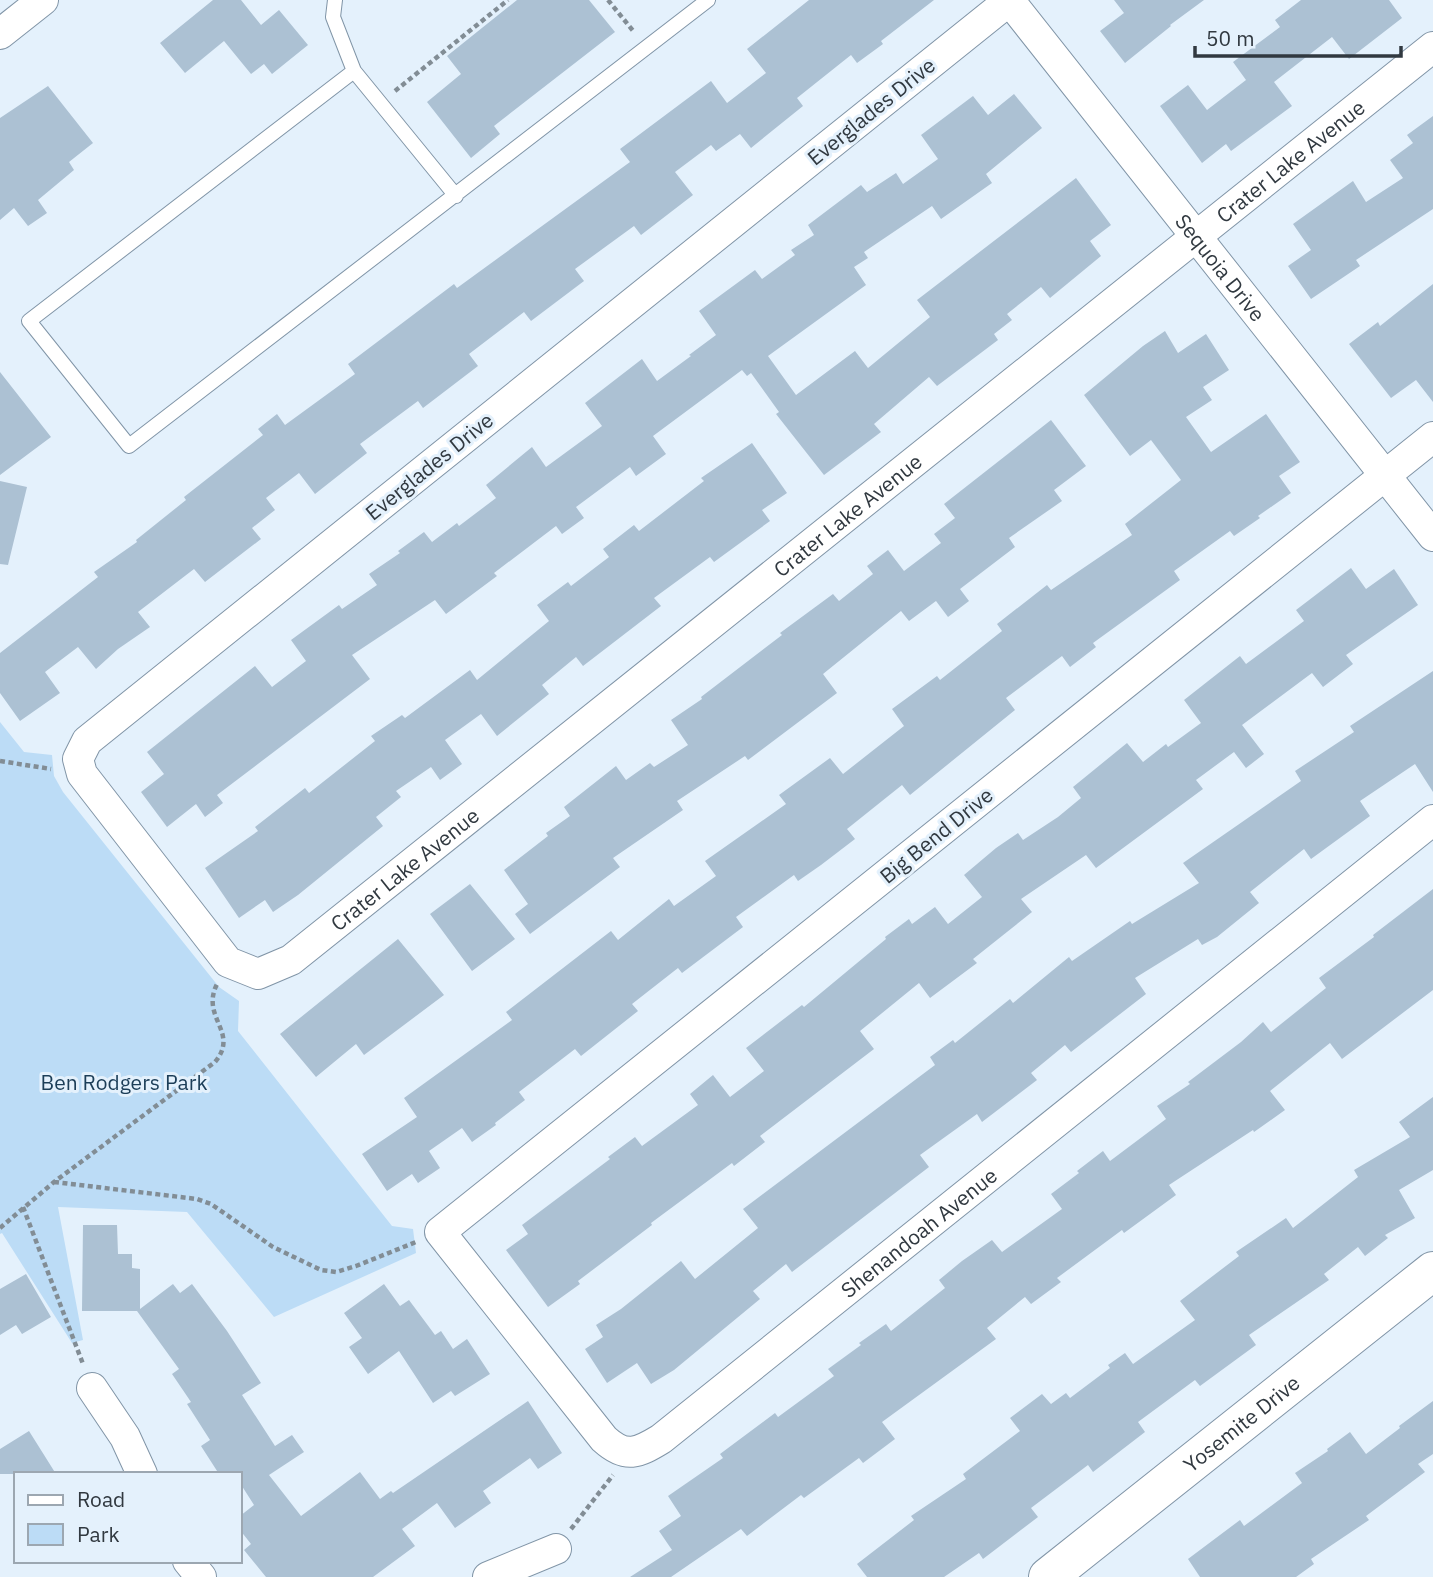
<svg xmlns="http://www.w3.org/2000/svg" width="1433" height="1577" font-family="'IBM Plex Sans',sans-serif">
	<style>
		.green { fill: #bcdcf6 }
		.building { fill: #acc1d3 }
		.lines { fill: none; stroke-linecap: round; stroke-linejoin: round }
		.lane-casing { stroke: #8195a7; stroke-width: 16 }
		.street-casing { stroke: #8195a7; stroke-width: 32 }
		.secondary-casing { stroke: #8195a7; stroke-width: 40 }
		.path { stroke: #828d95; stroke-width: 4.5; stroke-dasharray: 5 3.5; stroke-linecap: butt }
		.lane { stroke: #fff; stroke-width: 14 }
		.street { stroke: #fff; stroke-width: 30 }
		.secondary { stroke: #fff; stroke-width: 38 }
		.labels { text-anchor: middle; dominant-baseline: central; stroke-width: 6; stroke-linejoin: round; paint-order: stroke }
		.street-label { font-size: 21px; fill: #313940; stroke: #e4f1fc }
		.park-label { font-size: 21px; fill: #1c3e58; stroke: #e4f1fc }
	</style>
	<rect width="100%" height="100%" fill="#e4f1fc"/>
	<path class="green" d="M 0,722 L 24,752 L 52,755 L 54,776 L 63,792 L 219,987 L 239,1001 L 238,1031 L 392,1226 L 413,1229 L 416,1253 L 274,1317 L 187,1212 L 58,1207 L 83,1340 L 72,1343 L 2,1233 L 0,1234 Z"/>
	<path class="building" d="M 213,0 L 241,0 L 261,25 L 279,10 L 308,45 L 272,74 L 264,64 L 251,74 L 224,41 L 185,73 L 160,43 Z
		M 517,0 L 589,0 L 615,32 L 494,126 L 500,134 L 471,158 L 427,102 L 461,74 L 447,56 Z
		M 809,0 L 934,0 L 881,41 L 883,44 L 857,63 L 851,55 L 797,98 L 803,106 L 751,148 L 740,134 L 716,151 L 711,145 L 675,172 L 693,195 L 641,235 L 634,226 L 575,269 L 584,281 L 531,321 L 524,312 L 469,354 L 478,366 L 423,408 L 418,401 L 360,444 L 367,453 L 315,494 L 299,473 L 266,498 L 275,510 L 252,528 L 261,539 L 205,582 L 194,569 L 138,612 L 150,627 L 118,649 L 96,669 L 78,647 L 45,672 L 60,693 L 20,721 L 0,693 L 0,653 L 98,577 L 94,572 L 137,542 L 136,540 L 186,500 L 184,497 L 263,435 L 258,429 L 277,414 L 285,425 L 355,374 L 348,364 L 454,284 L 457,288 L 630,162 L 620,149 L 711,81 L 727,103 L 766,73 L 747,49 Z
		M 1114,0 L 1204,0 L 1170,25 L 1171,26 L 1125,63 L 1100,31 L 1124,13 Z
		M 1301,0 L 1389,0 L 1402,18 L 1349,59 L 1332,37 L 1274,82 L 1292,106 L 1231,151 L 1226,144 L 1202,163 L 1160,106 L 1188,85 L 1207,110 L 1246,80 L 1233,62 L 1280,27 L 1275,20 Z
		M 48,86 L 93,143 L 69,162 L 74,170 L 38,200 L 47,213 L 28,226 L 14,208 L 0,220 L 0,118 Z
		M 1014,94 L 1042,128 L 986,174 L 992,183 L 941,219 L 932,206 L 864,252 L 868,258 L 854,267 L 866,285 L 768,356 L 796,395 L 855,351 L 868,368 L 930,317 L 917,300 L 1076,178 L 1111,225 L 1090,241 L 1101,256 L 1050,298 L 1041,287 L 1007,314 L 1012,320 L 994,334 L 998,340 L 937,386 L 929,377 L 874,424 L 881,432 L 824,475 L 776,414 L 779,412 L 751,373 L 747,376 L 742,370 L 653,436 L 666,454 L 636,476 L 630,467 L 576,507 L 584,518 L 562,534 L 556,526 L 494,573 L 497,576 L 446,614 L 435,600 L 352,655 L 370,679 L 217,795 L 223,803 L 205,817 L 196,804 L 167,827 L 141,792 L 164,774 L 147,752 L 255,666 L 272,687 L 306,661 L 291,640 L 339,605 L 342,609 L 377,585 L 369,574 L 400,553 L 398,551 L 424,532 L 432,542 L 457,523 L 459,526 L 496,498 L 486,485 L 532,447 L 546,467 L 602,426 L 585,403 L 642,359 L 657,381 L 691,356 L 689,355 L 716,335 L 699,311 L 755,270 L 762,279 L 795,255 L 791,250 L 814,235 L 808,225 L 861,185 L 867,192 L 896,173 L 903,184 L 938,159 L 921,135 L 973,96 L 988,115 Z
		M 1433,116 L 1433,209 L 1356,260 L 1360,266 L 1311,299 L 1288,266 L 1311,250 L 1293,224 L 1353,181 L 1366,202 L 1403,178 L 1390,160 L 1413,143 L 1407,135 Z
		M 1433,284 L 1433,402 L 1416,380 L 1391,398 L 1349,344 L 1378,322 L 1380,326 Z
		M 1165,331 L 1178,353 L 1206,334 L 1229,370 L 1203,387 L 1212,400 L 1186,417 L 1211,452 L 1266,414 L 1300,462 L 1279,476 L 1291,493 L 1258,516 L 1260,518 L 1234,536 L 1230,531 L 1174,571 L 1180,580 L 1093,643 L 1096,647 L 1070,667 L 1062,656 L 1006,698 L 1015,710 L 910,795 L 902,785 L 847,829 L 855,839 L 821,865 L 798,881 L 794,875 L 736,917 L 743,927 L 682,973 L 678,968 L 632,1004 L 638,1011 L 581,1056 L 575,1049 L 519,1092 L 525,1100 L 495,1123 L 496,1125 L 472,1142 L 462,1128 L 429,1151 L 440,1168 L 418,1183 L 412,1174 L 387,1191 L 362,1154 L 417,1117 L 404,1098 L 512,1020 L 506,1012 L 611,931 L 618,940 L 669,899 L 674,906 L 716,876 L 705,861 L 786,804 L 779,795 L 830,758 L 843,774 L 904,726 L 892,709 L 937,676 L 940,680 L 1002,631 L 997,624 L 1047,585 L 1051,590 L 1132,535 L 1125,524 L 1181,480 L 1151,440 L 1130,456 L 1084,395 L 1143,346 Z
		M 0,372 L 51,437 L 0,475 Z
		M 1051,420 L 1086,466 L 1054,490 L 1062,501 L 1009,538 L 1015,547 L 960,589 L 969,601 L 948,617 L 936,601 L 909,621 L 901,611 L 823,674 L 837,693 L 748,760 L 745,756 L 677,801 L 683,810 L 613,858 L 620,867 L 530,934 L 515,914 L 528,904 L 504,870 L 548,836 L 546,833 L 570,816 L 564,807 L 616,766 L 626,780 L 650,763 L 654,767 L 688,745 L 671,720 L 702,699 L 701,697 L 782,635 L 780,633 L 833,594 L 839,601 L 873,574 L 867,566 L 888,550 L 904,571 L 941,543 L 934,534 L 955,518 L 944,504 Z
		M 752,443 L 787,493 L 762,510 L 770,521 L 714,562 L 710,557 L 654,598 L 661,606 L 583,666 L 576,657 L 542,685 L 549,694 L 497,736 L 481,714 L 445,740 L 462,764 L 440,780 L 431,767 L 396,791 L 401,797 L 376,817 L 383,826 L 298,895 L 273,912 L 265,900 L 239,918 L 205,868 L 258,831 L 255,827 L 305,788 L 309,793 L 375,741 L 371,736 L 402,715 L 405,718 L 470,670 L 477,680 L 549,621 L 537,605 L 568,582 L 571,586 L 609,557 L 603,549 L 634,525 L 639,531 L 704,481 L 701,478 Z
		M 0,481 L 27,487 L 8,565 L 0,564 Z
		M 1351,568 L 1366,589 L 1394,569 L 1418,605 L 1346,655 L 1353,664 L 1323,687 L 1312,673 L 1242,725 L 1264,754 L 1246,768 L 1234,752 L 1196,780 L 1203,789 L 1096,868 L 1086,855 L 1021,899 L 1032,912 L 973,959 L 977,963 L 930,998 L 919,983 L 860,1031 L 874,1049 L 760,1136 L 765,1142 L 734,1166 L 732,1163 L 651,1223 L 652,1225 L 578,1281 L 580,1284 L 548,1307 L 506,1250 L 528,1234 L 522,1225 L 610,1159 L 608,1157 L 635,1137 L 642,1146 L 698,1105 L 690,1094 L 713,1075 L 730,1097 L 764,1071 L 746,1048 L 802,1005 L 804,1007 L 886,939 L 885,937 L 909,919 L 912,924 L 935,907 L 948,924 L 982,897 L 964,875 L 996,848 L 1018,833 L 1023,840 L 1058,817 L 1081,798 L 1073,787 L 1127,743 L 1143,762 L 1166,744 L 1168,747 L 1201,723 L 1184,700 L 1240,656 L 1246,664 L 1304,621 L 1296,610 Z
		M 1433,671 L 1433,792 L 1415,764 L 1360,801 L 1370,816 L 1311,859 L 1304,849 L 1250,892 L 1259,903 L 1217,937 L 1202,945 L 1198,939 L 1135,978 L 1146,994 L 1071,1052 L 1065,1045 L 1031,1073 L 1037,1080 L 982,1122 L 977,1114 L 920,1155 L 929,1167 L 792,1272 L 786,1264 L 753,1291 L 760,1299 L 674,1370 L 651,1384 L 637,1363 L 607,1383 L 585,1349 L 603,1337 L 596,1325 L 621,1309 L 681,1261 L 695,1279 L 758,1228 L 743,1209 L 935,1065 L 930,1057 L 953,1040 L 955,1043 L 1010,999 L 1013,1003 L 1069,957 L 1072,961 L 1130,921 L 1132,924 L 1199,883 L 1183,863 L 1301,781 L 1295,771 L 1354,732 L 1350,726 Z
		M 470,884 L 515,939 L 472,971 L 430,914 Z
		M 1433,889 L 1433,990 L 1342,1059 L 1330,1043 L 1270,1091 L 1285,1110 L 1254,1132 L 1253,1130 L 1169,1185 L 1176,1195 L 1124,1233 L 1122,1230 L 1057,1278 L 1061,1282 L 1031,1304 L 1025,1297 L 987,1328 L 996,1339 L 882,1422 L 895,1439 L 863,1463 L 859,1458 L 804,1498 L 801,1495 L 747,1536 L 741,1529 L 671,1577 L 630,1577 L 672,1550 L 659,1531 L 681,1516 L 668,1496 L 723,1458 L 720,1454 L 775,1413 L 778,1417 L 834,1376 L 828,1369 L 861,1345 L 859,1343 L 886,1324 L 891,1331 L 945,1288 L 939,1280 L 962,1261 L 992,1240 L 1002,1252 L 1062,1209 L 1051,1194 L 1079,1173 L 1077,1171 L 1103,1151 L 1110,1161 L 1166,1119 L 1157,1106 L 1190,1084 L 1188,1082 L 1241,1042 L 1263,1022 L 1271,1032 L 1326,988 L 1319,978 L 1374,937 L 1373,935 Z
		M 398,939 L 444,995 L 364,1055 L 356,1044 L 316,1077 L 280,1034 Z
		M 1433,1097 L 1433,1170 L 1399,1190 L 1415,1218 L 1385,1235 L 1388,1238 L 1365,1256 L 1358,1247 L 1324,1274 L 1329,1280 L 1249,1335 L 1256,1345 L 1200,1386 L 1195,1380 L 1138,1422 L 1145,1432 L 1093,1472 L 1088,1465 L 1031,1508 L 1038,1517 L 983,1559 L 979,1553 L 944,1577 L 867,1577 L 857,1564 L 914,1520 L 911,1516 L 966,1479 L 963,1474 L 1020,1431 L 1010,1418 L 1042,1394 L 1051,1404 L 1066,1393 L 1070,1398 L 1110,1368 L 1108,1365 L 1125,1353 L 1133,1364 L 1195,1320 L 1180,1301 L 1239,1256 L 1236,1252 L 1286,1218 L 1293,1228 L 1358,1177 L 1354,1170 L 1410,1137 L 1399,1122 Z
		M 83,1225 L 117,1225 L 118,1254 L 132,1254 L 132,1268 L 140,1269 L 140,1309 L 173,1284 L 180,1293 L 192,1284 L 227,1331 L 261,1383 L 242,1395 L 275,1446 L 292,1435 L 304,1452 L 269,1475 L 301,1516 L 360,1472 L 380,1499 L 391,1491 L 393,1493 L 528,1401 L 562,1453 L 538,1469 L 530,1458 L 483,1491 L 491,1503 L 455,1528 L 437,1503 L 402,1529 L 415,1546 L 373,1577 L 266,1577 L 244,1550 L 251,1544 L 240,1530 L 240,1516 L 254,1505 L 240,1483 L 240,1474 L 219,1474 L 201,1446 L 210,1440 L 187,1404 L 191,1402 L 172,1374 L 179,1369 L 137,1311 L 82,1311 Z
		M 26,1274 L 51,1317 L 22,1334 L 16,1325 L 0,1335 L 0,1289 Z
		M 384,1284 L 400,1306 L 409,1300 L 435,1335 L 441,1331 L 453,1349 L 467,1339 L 490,1374 L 455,1396 L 451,1391 L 433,1403 L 399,1351 L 368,1374 L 349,1347 L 362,1338 L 344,1313 Z
		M 1433,1401 L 1433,1454 L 1418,1464 L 1425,1472 L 1366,1516 L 1369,1520 L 1311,1559 L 1314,1564 L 1296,1577 L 1200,1577 L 1188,1559 L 1240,1520 L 1244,1526 L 1302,1483 L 1295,1473 L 1328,1451 L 1327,1449 L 1350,1432 L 1366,1454 L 1400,1428 L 1399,1426 Z
		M 29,1431 L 56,1474 L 0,1474 L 0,1449 Z"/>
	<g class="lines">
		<defs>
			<path id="lane" d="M 335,0 L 333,17 L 354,71 L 29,321 L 129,446 L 708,0
				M 354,71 L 456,196"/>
			<g id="street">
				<path id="s1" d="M 1009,0 L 1433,536"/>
				<path id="s2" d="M 1010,0 L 87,741 L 78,759 L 82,774 L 228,962 L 258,974 L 291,960 L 1433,47"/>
				<path d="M 0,34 L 43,0"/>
				<path id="s3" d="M 1433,437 L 440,1232 L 604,1439 C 626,1459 638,1453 661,1439 L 1433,820"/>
				<path d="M 92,1388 L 125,1437 L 142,1474"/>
				<path d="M 188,1561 L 201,1577"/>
				<path d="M 488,1577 L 556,1549"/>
			</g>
			<g id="secondary">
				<path id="s4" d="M 1048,1577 L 1433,1271"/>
			</g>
		</defs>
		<use href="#lane" class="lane-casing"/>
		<use href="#street" class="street-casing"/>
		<use href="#secondary" class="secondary-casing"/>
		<path class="path" d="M 608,0 L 634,32
			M 395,91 L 508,0
			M 0,761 L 51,769
			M 54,1182 L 197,1199 L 211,1204 L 273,1247 L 321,1270 L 336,1272 L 356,1266 L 416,1242
			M 23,1207 L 83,1364
			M 0,1228 L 54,1182 L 215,1062 C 240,1032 200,1018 217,984
			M 571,1529 L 613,1475"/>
		<use href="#lane" class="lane"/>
		<use href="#street" class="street"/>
		<use href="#secondary" class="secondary"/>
	</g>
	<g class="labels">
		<g class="street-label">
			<text transform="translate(871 111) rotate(-39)">Everglades Drive</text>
			<text stroke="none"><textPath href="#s2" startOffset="2805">Crater Lake Avenue</textPath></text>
			<text stroke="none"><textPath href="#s1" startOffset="341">Sequoia Drive</textPath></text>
			<text transform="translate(429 466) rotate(-39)">Everglades Drive</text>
			<text stroke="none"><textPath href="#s2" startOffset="2238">Crater Lake Avenue</textPath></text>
			<text transform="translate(936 835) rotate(-39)">Big Bend Drive</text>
			<text stroke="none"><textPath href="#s2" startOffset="1671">Crater Lake Avenue</textPath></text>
			<text stroke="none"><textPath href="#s3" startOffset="1930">Shenandoah Avenue</textPath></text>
			<text stroke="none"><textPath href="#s4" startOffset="247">Yosemite Drive</textPath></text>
		</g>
		<g class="park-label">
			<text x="124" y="1082">Ben Rodgers Park</text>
		</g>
	</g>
	<rect x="14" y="1472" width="228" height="91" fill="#e4f1fc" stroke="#9ca7b1" stroke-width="2"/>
	<rect x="28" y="1495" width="35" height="10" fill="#ffffff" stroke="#9ca7b1" stroke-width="2"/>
	<text x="77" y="1507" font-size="21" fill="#313940">Road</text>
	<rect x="28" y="1524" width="35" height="21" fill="#bcdcf6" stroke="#9ca7b1" stroke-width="2"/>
	<text x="77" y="1542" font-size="21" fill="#313940">Park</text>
	<path d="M1195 46v10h206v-10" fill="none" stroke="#313940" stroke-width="3.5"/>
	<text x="1206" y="46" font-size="21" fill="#313940" stroke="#e4f1fc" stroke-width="5" paint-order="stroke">50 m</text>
</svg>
